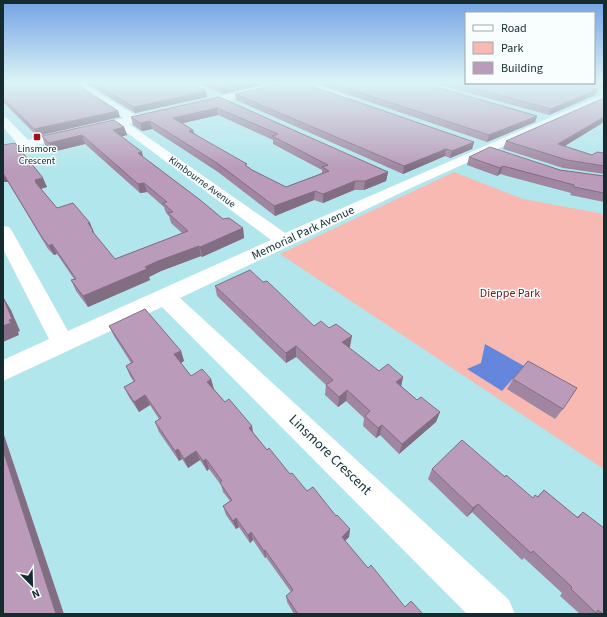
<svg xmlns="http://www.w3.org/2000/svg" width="607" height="617" font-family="'Source Sans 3',sans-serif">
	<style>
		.green { fill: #f7b9b2 }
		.water { fill: #6487dd }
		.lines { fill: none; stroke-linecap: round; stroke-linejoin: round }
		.minor { fill: #fff; fill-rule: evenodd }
		.wall { fill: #a086a0; fill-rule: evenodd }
		.shaded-wall { fill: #826d82 }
		.building { fill: #ba9cba; stroke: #826d82; fill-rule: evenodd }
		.poi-dot { fill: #a60f19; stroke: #f8fdfe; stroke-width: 1.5 }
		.labels { text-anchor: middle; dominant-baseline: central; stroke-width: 3; stroke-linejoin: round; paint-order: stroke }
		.far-poi-label { font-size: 10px; fill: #162b2d; stroke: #f8fdfe }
		.far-street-label { font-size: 10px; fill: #162b2d; stroke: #f8fdfe }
		.street-label { font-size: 12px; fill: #162b2d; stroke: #f8fdfe }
		.park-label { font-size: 12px; fill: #791617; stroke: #f8fdfe }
		.near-street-label { font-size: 14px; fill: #162b2d; stroke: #f8fdfe }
	</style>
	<rect width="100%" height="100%" fill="#b2e6ed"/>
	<path class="green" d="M 454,172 L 523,199 L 604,214 L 604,469 L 280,254 Z"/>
	<path class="water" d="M 485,344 L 524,366 L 502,391 L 467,369 L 481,363 Z"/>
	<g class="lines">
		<path class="minor" d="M 69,82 L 81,82 L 135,115 L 161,110 L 165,111 L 166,113 L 165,115 L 129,124 L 285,233 L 604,94 L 604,101 L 413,187 L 180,298 L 509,600 L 515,614 L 467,614 L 162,307 L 3,381 L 3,360 L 49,339 L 3,249 L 3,226 L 9,227 L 12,231 L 68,331 L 271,240 L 118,126 L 3,153 L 3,145 L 16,142 L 3,127 L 3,117 L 7,118 L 28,140 L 124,118 Z
			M 292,82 L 306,82 L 347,96 L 348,98 L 343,101 L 339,100 Z
			M 264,86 L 269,89 L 267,91 L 194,108 L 189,105 L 190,103 Z"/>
	</g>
	<path class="wall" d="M 3,82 L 118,111 L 120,117 L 37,136 L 3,102 Z
		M 84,82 L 187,82 L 206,91 L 207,97 L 135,113 Z
		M 196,82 L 275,82 L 222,94 Z
		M 311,82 L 419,82 L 537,116 L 535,122 L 487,142 Z
		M 429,82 L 466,82 L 598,89 L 595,95 L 549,115 Z
		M 594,82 L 604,82 L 604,89 L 579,83 L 594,83 Z
		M 235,94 L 474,142 L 472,149 L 450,158 L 445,156 L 403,174 L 236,100 Z
		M 219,97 L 388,172 L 386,181 L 364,190 L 354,190 L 323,203 L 314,200 L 275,216 L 218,172 L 152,129 L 142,131 L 133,125 L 131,117 ZM 218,115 L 273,140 L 273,144 L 322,170 L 322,173 L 286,187 L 252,170 L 194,133 L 193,130 L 183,123 Z
		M 604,98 L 604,122 L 564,146 L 592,155 L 604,153 L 604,174 L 563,168 L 503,149 L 506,141 Z
		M 124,127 L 127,135 L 121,136 L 143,157 L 223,219 L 243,228 L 244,238 L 202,257 L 201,256 L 161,271 L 149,277 L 150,280 L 88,307 L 76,291 L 71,280 L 74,279 L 57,254 L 54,255 L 48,249 L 8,182 L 4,182 L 3,180 L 3,145 L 47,187 L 41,189 L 57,208 L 90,223 L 95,235 L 115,259 L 182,233 L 171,223 L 169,216 L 166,213 L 164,207 L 147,192 L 140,193 L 85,144 L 52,152 L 45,145 L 42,136 Z
		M 469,157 L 604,176 L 604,202 L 570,195 L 571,193 L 500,174 L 497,176 L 467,165 Z
		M 215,286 L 314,326 L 350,347 L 349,348 L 379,371 L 403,377 L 401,386 L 417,400 L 440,412 L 436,422 L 399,454 L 380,435 L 376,438 L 363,426 L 364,418 L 346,401 L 338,407 L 325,395 L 326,385 L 296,357 L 286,363 L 217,296 Z
		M 109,326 L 181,351 L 184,361 L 181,363 L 191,376 L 211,379 L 214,389 L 225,402 L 252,426 L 253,432 L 267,450 L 290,474 L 307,491 L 336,516 L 350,529 L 349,537 L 345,541 L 368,568 L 405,607 L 423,614 L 294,614 L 287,602 L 286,596 L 291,592 L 266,557 L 265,558 L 253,540 L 250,543 L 239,527 L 236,529 L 226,515 L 223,506 L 230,501 L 223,492 L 221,485 L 209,469 L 207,471 L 200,460 L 188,468 L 182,459 L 179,461 L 159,432 L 155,422 L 159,419 L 150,405 L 139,412 L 129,397 L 124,387 L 134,382 L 130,376 L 126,366 L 131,363 L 114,336 Z
		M 513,379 L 563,409 L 555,419 L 507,389 Z
		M 432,469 L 505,477 L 533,498 L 537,497 L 544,490 L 577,517 L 583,512 L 603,614 L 580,614 L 560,596 L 562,593 L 524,558 L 522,560 L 472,512 L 467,517 L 428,479 Z"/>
	<path class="shaded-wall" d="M 249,82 L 275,82 L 222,94 L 221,88 Z
		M 598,89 L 595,95 L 549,115 L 551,109 Z
		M 206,91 L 207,97 L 135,113 L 134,107 Z
		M 217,108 L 218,115 L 175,125 L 173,118 Z
		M 118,111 L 120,117 L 37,136 L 34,129 Z
		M 537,116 L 535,122 L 487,142 L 489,135 Z
		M 604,117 L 604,122 L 555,152 L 558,144 Z
		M 150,121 L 152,129 L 142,131 L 140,123 Z
		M 124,127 L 127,135 L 116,138 L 113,130 Z
		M 193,130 L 195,137 L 189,131 Z
		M 82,135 L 85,144 L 52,152 L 49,143 Z
		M 474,142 L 472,149 L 450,158 L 452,151 Z
		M 446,149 L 445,156 L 403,174 L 404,166 Z
		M 142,152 L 144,161 L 138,153 Z
		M 503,166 L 500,174 L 497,176 L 500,168 Z
		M 388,172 L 386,181 L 364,190 L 365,181 Z
		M 3,173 L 8,182 L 4,182 L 3,180 Z
		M 43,178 L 47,187 L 39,189 L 35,180 Z
		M 355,181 L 354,190 L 323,203 L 323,194 Z
		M 144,183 L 147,192 L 140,193 L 138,184 Z
		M 315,191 L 314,200 L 275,216 L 274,206 Z
		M 88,223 L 90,223 L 97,240 Z
		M 243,228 L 244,238 L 202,257 L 200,247 Z
		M 52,244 L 57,254 L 54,255 L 49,246 Z
		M 199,246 L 201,256 L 161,271 L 149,277 L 150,280 L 88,307 L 83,296 L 158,261 Z
		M 3,297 L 11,310 L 20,331 L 18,332 L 19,335 L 3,342 L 3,326 L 9,320 Z
		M 352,336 L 350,347 L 341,353 L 342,342 Z
		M 296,346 L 296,357 L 286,363 L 286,353 Z
		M 181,351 L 184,361 L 177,365 L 174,354 Z
		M 403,377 L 401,387 L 396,382 Z
		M 211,379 L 214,390 L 207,382 Z
		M 347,390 L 346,401 L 338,407 L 339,397 Z
		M 145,395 L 150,405 L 139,412 L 134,402 Z
		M 440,412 L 436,422 L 399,454 L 402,444 Z
		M 382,425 L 380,435 L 376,438 L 378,428 Z
		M 252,426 L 253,436 L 249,428 Z
		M 3,432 L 64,614 L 56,614 L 3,450 Z
		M 178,449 L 182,459 L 179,461 L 175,451 Z
		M 196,451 L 200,460 L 188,468 L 184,459 Z
		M 206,459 L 209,469 L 207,471 L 203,461 Z
		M 478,504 L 472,512 L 467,517 L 473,508 Z
		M 236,518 L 239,527 L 236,529 L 233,521 Z
		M 350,529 L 349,537 L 341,545 L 342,537 Z
		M 251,532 L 253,540 L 250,543 L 248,535 Z
		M 265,550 L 266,557 L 265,558 L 264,551 Z"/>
	<path class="building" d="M 3,82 L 73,82 L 118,111 L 34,129 L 3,98 Z
		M 92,82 L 187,82 L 206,91 L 134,107 Z
		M 207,82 L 249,82 L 221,88 Z
		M 289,82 L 300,82 L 474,142 L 452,151 L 446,149 L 404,166 L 235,94 Z
		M 328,82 L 419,82 L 537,116 L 489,135 Z
		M 451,82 L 466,82 L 466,83 L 569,83 L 598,89 L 551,109 Z
		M 219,97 L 388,172 L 365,181 L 355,181 L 323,194 L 315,191 L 274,206 L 217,163 L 150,121 L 140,123 L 131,117 ZM 217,108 L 278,134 L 272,136 L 328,165 L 322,167 L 329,171 L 286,187 L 252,170 L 245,165 L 247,164 L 189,131 L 193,130 L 173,118 Z
		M 604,98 L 604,117 L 558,144 L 592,155 L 597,152 L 604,153 L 604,166 L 567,160 L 506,141 Z
		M 114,120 L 124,127 L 113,130 L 142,152 L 138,153 L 199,199 L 223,219 L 229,218 L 243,228 L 200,247 L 199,246 L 158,261 L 145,267 L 147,269 L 83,296 L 71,280 L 76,279 L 52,244 L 49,246 L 43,239 L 3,173 L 3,145 L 15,143 L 43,178 L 35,180 L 36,183 L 57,208 L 73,203 L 90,223 L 88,223 L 93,230 L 92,231 L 115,259 L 188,231 L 168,213 L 173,212 L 163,203 L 167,202 L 144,183 L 138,184 L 82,135 L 49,143 L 42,136 Z
		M 490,147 L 560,170 L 604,176 L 604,193 L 574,187 L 574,185 L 503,166 L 500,168 L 469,157 Z
		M 250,270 L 263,282 L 267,281 L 314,326 L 321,321 L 329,328 L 336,324 L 352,336 L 342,342 L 379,371 L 388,364 L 403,377 L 396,382 L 417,400 L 421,397 L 440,412 L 402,444 L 382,425 L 378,428 L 365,416 L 370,411 L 347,390 L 339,397 L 326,385 L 333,380 L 296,346 L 286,353 L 215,286 Z
		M 3,297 L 12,319 L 9,320 L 11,323 L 3,326 Z
		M 145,309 L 181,351 L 174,354 L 191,376 L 202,369 L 211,379 L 207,382 L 225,402 L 229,399 L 252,426 L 249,428 L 267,450 L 269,448 L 290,474 L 292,473 L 307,491 L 313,487 L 336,516 L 337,515 L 350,529 L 342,537 L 368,568 L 371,565 L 405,607 L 411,601 L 423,614 L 298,614 L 286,596 L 293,590 L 265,550 L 264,551 L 251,532 L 248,535 L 236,518 L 233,521 L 223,506 L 232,500 L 220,483 L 222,481 L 206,459 L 203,461 L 196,451 L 184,459 L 178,449 L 175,451 L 155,422 L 161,418 L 145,395 L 134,402 L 124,387 L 135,381 L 126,366 L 133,362 L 109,326 Z
		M 528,361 L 577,388 L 563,409 L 513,379 Z
		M 462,440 L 505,477 L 506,475 L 533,498 L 535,495 L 538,497 L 544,490 L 578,518 L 583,512 L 604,528 L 604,612 L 603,614 L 598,610 L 596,613 L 571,589 L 572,587 L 533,551 L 531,553 L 478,504 L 473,508 L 432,469 Z
		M 3,450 L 56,614 L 3,614 Z"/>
	<linearGradient id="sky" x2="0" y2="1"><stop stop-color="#73a2e4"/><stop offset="0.49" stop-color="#dcf4f7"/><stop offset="1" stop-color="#dcf4f7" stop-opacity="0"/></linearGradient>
	<rect width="607" height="168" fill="url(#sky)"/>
	<rect class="poi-dot" x="33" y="133" width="8" height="8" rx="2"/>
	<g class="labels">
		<g class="far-poi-label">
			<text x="37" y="149">Linsmore<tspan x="37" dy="12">Crescent</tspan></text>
		</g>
		<g class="far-street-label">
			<text transform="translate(202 182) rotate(36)">Kimbourne Avenue</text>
		</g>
		<g class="street-label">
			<text transform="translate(303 233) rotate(-25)">Memorial Park Avenue</text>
		</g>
		<g class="park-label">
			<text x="510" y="293">Dieppe Park</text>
		</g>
		<g class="near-street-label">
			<text transform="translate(330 455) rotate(44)">Linsmore Crescent</text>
		</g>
	</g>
	<rect width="607" height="617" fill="none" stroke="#162b2d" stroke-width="8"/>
	<rect x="465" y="12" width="130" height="72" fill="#f8fdfe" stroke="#9ea9aa"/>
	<rect x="473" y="25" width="20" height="6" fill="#ffffff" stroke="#9ea9aa"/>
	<text x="501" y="32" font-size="12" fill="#162b2d">Road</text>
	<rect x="473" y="42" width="20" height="12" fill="#f7b9b2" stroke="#9ea9aa"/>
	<text x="501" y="52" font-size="12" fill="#162b2d">Park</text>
	<rect x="473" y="62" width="20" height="12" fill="#ba9cba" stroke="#9ea9aa"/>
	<text x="501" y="72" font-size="12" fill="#162b2d">Building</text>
	<g transform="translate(32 585) rotate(157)" stroke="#f8fdfe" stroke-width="3" paint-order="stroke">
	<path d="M0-3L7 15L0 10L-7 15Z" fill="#162b2d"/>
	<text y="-6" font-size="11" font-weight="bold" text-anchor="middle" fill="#162b2d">N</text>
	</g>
</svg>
